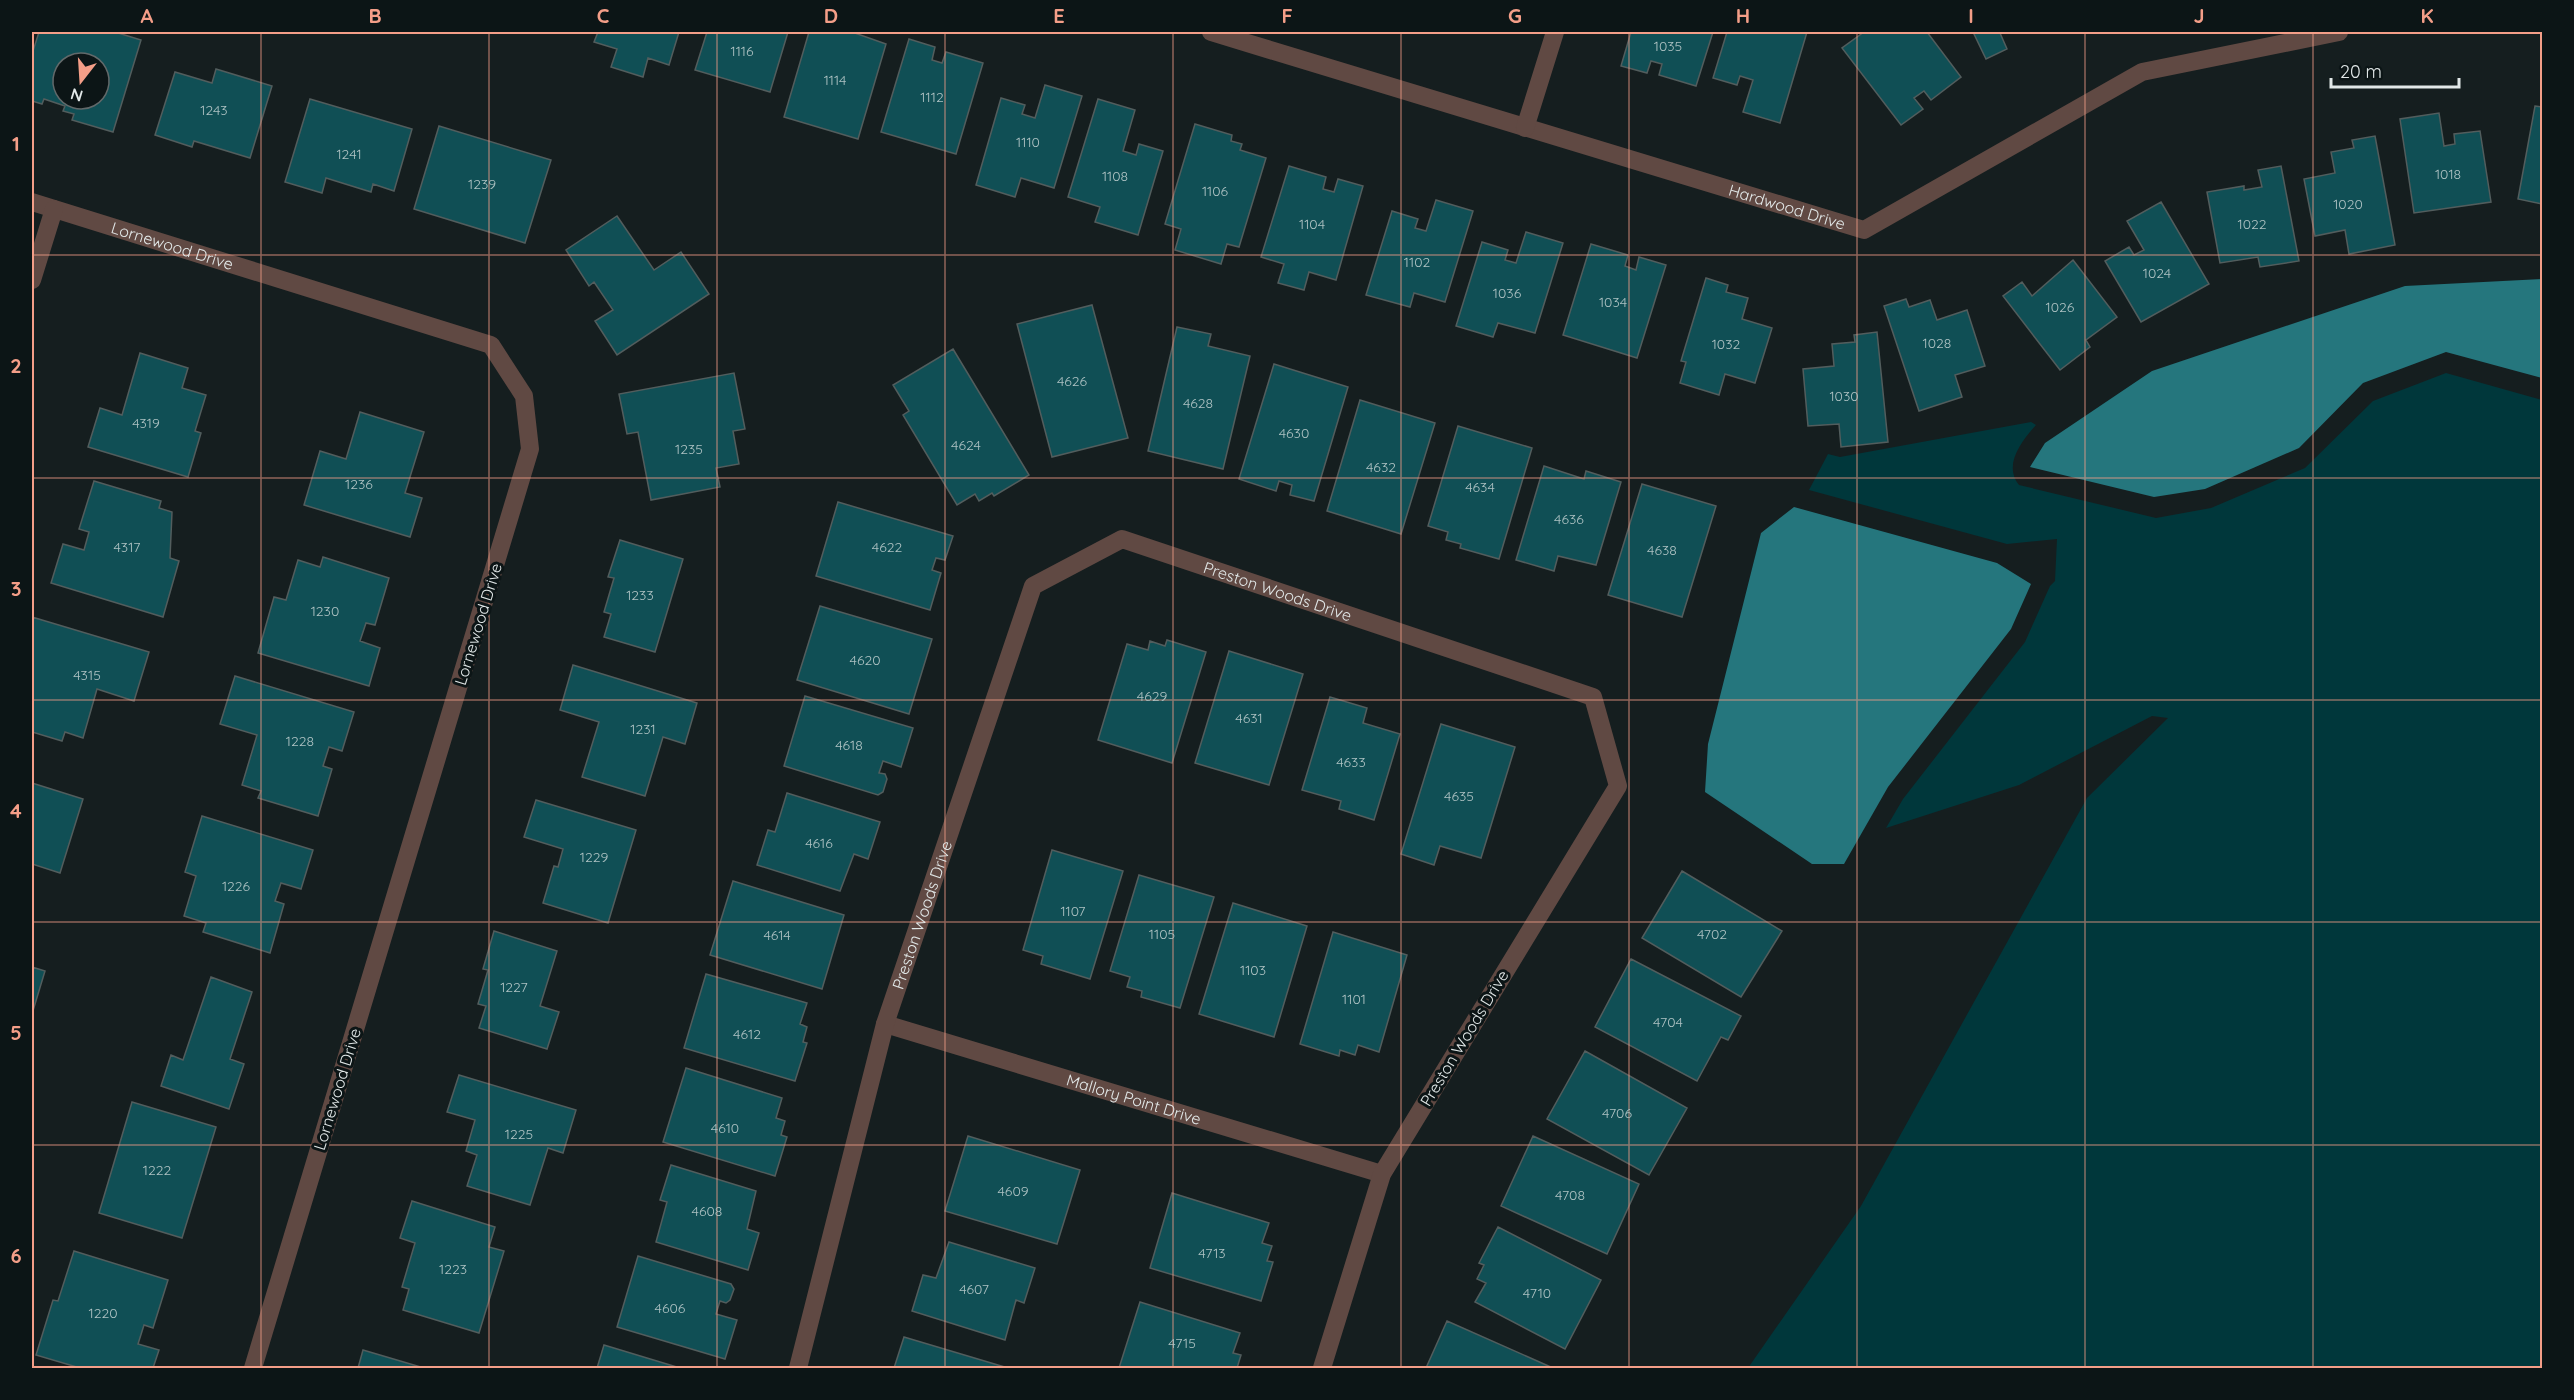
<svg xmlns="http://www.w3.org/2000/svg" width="2574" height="1400" font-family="Quicksand,sans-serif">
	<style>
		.green { fill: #00373b }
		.water { fill: #25767d }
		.building { fill: #104f55; stroke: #525d5d; stroke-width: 1.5; fill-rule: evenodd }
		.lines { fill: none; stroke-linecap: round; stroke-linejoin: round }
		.minor { stroke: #604943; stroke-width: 18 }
		.grid { fill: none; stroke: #f49e88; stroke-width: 1.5; stroke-opacity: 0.55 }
		.labels { text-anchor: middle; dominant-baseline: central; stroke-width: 6; stroke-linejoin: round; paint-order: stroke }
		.number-label { font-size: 14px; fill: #aec2c3 }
		.street-label { font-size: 16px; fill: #e2e8e8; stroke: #0c1516 }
		.neatline { fill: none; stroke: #f49e88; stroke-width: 2 }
		.grid-label { font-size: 20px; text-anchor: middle; font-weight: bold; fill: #f49e88 }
	</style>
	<rect width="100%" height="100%" fill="#151e1f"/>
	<path class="green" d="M 2446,373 L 2542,400 L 2542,1368 L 1748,1368 L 1861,1206 L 2087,798 L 2168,718 L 2152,716 L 2019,785 L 1886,828 L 1903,799 L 2025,642 L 2050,586 L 2055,581 L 2057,539 L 2007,544 L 1809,490 L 1828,454 L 1840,457 L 2031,422 L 2036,425 C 2021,442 2003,465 2019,485 L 2156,518 L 2211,508 L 2305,468 L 2373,401 Z"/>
	<path class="water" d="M 2542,279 L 2542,378 L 2446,352 L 2363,383 L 2299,448 L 2205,489 L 2154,497 L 2030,467 L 2045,443 L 2152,371 L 2405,286 Z
		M 1794,507 L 1997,563 L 2031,584 L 2011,629 L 1888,787 L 1844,864 L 1812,864 L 1705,792 L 1708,744 L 1761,533 Z"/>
	<path class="building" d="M 39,32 L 115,32 L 141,40 L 113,132 L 72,120 L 74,114 L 63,111 L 65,106 L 44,99 L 42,104 L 32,101 L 32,54 ZM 63,63 L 99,63 L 99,99 L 63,99 Z
		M 598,32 L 679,32 L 669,65 L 648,58 L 643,77 L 611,67 L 617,49 L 594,42 Z
		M 707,32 L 788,32 L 770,92 L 695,70 Z
		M 809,32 L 852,32 L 886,44 L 858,139 L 784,117 Z
		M 1631,32 L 1713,32 L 1696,86 L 1659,75 L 1662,64 L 1651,61 L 1647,73 L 1621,66 Z
		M 1727,32 L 1807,32 L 1780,123 L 1743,112 L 1753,80 L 1740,76 L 1737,85 L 1713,78 Z
		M 1864,32 L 1927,32 L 1961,77 L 1931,100 L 1924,91 L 1914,98 L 1923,109 L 1901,125 L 1842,48 Z
		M 1973,32 L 2003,32 L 2000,33 L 2007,49 L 1986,59 Z
		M 909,39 L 935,47 L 932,60 L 942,63 L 946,52 L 983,63 L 956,154 L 881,132 Z
		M 216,69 L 272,86 L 250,158 L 194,141 L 192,147 L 155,135 L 175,72 L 212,83 Z
		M 1045,85 L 1082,96 L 1054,188 L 1021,178 L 1015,197 L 976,185 L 1001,98 L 1025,105 L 1022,114 L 1035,118 Z
		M 310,99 L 412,129 L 394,191 L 373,184 L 371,192 L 326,178 L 322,193 L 285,182 Z
		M 1098,99 L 1135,110 L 1123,151 L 1136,155 L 1139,144 L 1163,151 L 1138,235 L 1095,222 L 1100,207 L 1068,197 Z
		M 2535,106 L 2542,107 L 2542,204 L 2518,199 Z
		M 2439,113 L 2444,146 L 2455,144 L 2454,134 L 2480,131 L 2491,202 L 2414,213 L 2400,119 Z
		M 1195,124 L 1232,135 L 1231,141 L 1242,144 L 1240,150 L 1266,158 L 1239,247 L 1227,244 L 1221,264 L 1175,250 L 1181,229 L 1165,224 Z
		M 439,126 L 551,160 L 525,243 L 414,209 Z
		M 2375,136 L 2395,245 L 2349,254 L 2345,230 L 2315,236 L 2304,179 L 2335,173 L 2331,152 L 2354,148 L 2352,140 Z
		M 1289,166 L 1326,177 L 1323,189 L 1334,192 L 1338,179 L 1363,186 L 1336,280 L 1309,272 L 1304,290 L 1278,283 L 1284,264 L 1261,257 Z
		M 2281,166 L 2299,261 L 2260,267 L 2258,257 L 2220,263 L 2207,192 L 2244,186 L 2244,190 L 2262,187 L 2258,170 Z
		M 1436,200 L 1473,211 L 1445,302 L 1414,293 L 1410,307 L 1366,295 L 1392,211 L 1418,219 L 1415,228 L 1426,231 Z
		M 2161,202 L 2209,284 L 2141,322 L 2105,261 L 2129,247 L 2134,255 L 2144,250 L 2127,221 Z
		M 617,216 L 654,270 L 681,252 L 709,294 L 617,355 L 595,321 L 613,310 L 594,282 L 589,286 L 566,250 Z
		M 1526,232 L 1563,243 L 1535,333 L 1498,323 L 1493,337 L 1456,326 L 1482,242 L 1508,250 L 1505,260 L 1516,263 Z
		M 1591,244 L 1628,255 L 1625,266 L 1636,270 L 1639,257 L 1666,265 L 1637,358 L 1563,335 Z
		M 2073,260 L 2117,317 L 2086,340 L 2090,347 L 2060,370 L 2003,296 L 2022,282 L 2032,296 Z
		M 1706,278 L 1728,285 L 1726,292 L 1748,298 L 1742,319 L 1772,328 L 1755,383 L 1725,374 L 1719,395 L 1680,383 L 1686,362 L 1681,361 Z
		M 1906,299 L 1909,307 L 1930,300 L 1937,320 L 1967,310 L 1985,366 L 1955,375 L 1962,397 L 1919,411 L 1884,306 Z
		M 1092,305 L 1128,438 L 1052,457 L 1017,324 Z
		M 1177,327 L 1211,334 L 1208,346 L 1250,356 L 1223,469 L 1148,451 Z
		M 1877,332 L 1888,442 L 1841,447 L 1839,424 L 1808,426 L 1803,369 L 1834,366 L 1832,344 L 1855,342 L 1854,335 Z
		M 953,349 L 1029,475 L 994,496 L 992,493 L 979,501 L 975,494 L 957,505 L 903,415 L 909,411 L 893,385 Z
		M 140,353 L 188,368 L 182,388 L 206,395 L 195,431 L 201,433 L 188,477 L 88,447 L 100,408 L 122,415 Z
		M 1274,364 L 1348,387 L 1314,501 L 1290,495 L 1292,485 L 1279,481 L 1276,491 L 1239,479 Z
		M 734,373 L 745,429 L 733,431 L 739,464 L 716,468 L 720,487 L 651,500 L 638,432 L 627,434 L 619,394 Z
		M 1360,400 L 1435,423 L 1401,534 L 1327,511 Z
		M 360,412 L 424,432 L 405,493 L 422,498 L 410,537 L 304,505 L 320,451 L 346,459 Z
		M 1458,426 L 1532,448 L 1499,559 L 1460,548 L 1461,544 L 1446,540 L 1448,532 L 1428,526 Z
		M 1544,466 L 1584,479 L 1586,471 L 1621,482 L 1596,565 L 1558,556 L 1554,571 L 1516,560 Z
		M 94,481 L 161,501 L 159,508 L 172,512 L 170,558 L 179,561 L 163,617 L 51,583 L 63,544 L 84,550 L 89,532 L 79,529 Z
		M 1642,484 L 1716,506 L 1682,617 L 1608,595 Z
		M 838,502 L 953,536 L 945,560 L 936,558 L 932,570 L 941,573 L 930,610 L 816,576 Z
		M 620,540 L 683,559 L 655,652 L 604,637 L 611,614 L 604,612 L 614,578 L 608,577 Z
		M 323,557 L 389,578 L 375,625 L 366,623 L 360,641 L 380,648 L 369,686 L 258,653 L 274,597 L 286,600 L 298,560 L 320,567 Z
		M 820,606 L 932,639 L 909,714 L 797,680 Z
		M 32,617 L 149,652 L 134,701 L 97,689 L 83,738 L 65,732 L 62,741 L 32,732 Z
		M 1167,640 L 1206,652 L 1172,763 L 1098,740 L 1127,644 L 1148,650 L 1150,641 L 1165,646 Z
		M 1229,651 L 1303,674 L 1269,785 L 1195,763 Z
		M 573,665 L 697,703 L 685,744 L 663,737 L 645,796 L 582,777 L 599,722 L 560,710 Z
		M 235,676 L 354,712 L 342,751 L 329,747 L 323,766 L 332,769 L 318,816 L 258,798 L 261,791 L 242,785 L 257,735 L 220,724 Z
		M 805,696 L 913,728 L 901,767 L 883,761 L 879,773 L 885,774 L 887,779 L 883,792 L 878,795 L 784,766 Z
		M 1330,697 L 1367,708 L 1363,723 L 1400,734 L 1374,820 L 1339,809 L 1341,801 L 1302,790 Z
		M 1441,724 L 1515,747 L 1481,858 L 1440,846 L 1434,865 L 1401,854 Z
		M 32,783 L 83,799 L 60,873 L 32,864 Z
		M 787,793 L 880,822 L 868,859 L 854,854 L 840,891 L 757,865 L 768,830 L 775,832 Z
		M 536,800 L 636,830 L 608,923 L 543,903 L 554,866 L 558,867 L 563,849 L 524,837 Z
		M 202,816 L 313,850 L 301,889 L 281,883 L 275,901 L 284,904 L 270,953 L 203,932 L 206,923 L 184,916 L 196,876 L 185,872 Z
		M 1052,850 L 1123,871 L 1090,979 L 1041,964 L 1043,956 L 1023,950 Z
		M 1682,871 L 1782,931 L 1741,997 L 1642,938 Z
		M 1139,875 L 1214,897 L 1180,1008 L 1141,997 L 1142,991 L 1127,987 L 1130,977 L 1110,971 Z
		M 733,881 L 844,915 L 822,989 L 710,955 Z
		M 1233,903 L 1307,926 L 1274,1037 L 1199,1014 Z
		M 494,931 L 557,951 L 540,1006 L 559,1012 L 547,1049 L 479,1028 L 486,1006 L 478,1004 L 488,970 L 483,969 Z
		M 1333,932 L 1407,955 L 1379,1052 L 1358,1045 L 1355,1055 L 1340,1050 L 1339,1056 L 1300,1044 Z
		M 1631,959 L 1741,1016 L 1728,1040 L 1721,1037 L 1697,1081 L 1595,1027 Z
		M 32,967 L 45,971 L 32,1014 Z
		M 706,974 L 807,1003 L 800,1024 L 807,1027 L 803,1042 L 807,1043 L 795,1081 L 684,1048 Z
		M 211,977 L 252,992 L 230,1059 L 244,1064 L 229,1109 L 161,1086 L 171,1055 L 183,1060 Z
		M 1585,1051 L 1687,1108 L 1649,1175 L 1547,1119 Z
		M 686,1068 L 782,1098 L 776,1118 L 785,1121 L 781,1135 L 787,1137 L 775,1176 L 663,1142 Z
		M 459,1075 L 576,1110 L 563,1153 L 548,1148 L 530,1205 L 467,1186 L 477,1155 L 466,1151 L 475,1120 L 447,1112 Z
		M 132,1102 L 216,1127 L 182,1238 L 99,1213 Z
		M 968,1136 L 1080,1170 L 1057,1244 L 945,1211 Z
		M 1533,1136 L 1639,1184 L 1607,1254 L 1501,1206 Z
		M 671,1165 L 756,1191 L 747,1229 L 759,1233 L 748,1270 L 656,1242 L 667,1202 L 660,1200 Z
		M 1172,1193 L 1269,1223 L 1262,1243 L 1272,1246 L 1267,1261 L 1273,1262 L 1261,1301 L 1150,1268 Z
		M 412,1201 L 495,1227 L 489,1247 L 504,1251 L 479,1333 L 403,1310 L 409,1289 L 402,1287 L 415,1243 L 400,1238 Z
		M 1498,1227 L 1601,1280 L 1565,1349 L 1475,1302 L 1486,1283 L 1477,1279 L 1484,1265 L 1479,1263 Z
		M 949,1242 L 1035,1268 L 1024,1303 L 1016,1300 L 1005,1340 L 912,1311 L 923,1275 L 936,1278 Z
		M 74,1251 L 168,1280 L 153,1328 L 144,1325 L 138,1344 L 159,1350 L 153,1368 L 80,1368 L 36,1355 L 53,1300 L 58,1301 Z
		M 638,1256 L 731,1284 L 734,1289 L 730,1300 L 726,1303 L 720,1301 L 716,1314 L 737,1320 L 725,1359 L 617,1327 Z
		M 1140,1302 L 1240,1333 L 1233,1353 L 1241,1355 L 1237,1368 L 1119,1368 Z
		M 1447,1321 L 1553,1368 L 1426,1368 Z
		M 904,1337 L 1008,1368 L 894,1368 Z
		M 604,1345 L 680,1368 L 597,1368 Z
		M 363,1350 L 424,1368 L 358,1368 Z"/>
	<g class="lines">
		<g class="minor">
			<path id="s1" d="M 1211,32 L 1864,230 L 2142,72 L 2339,32"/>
			<path d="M 1525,128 L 1555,32"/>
			<path id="s2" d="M 32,202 L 491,345 L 524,396 L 530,449 L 253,1368"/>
			<path d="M 32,280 L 54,209"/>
			<path id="s3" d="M 885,1024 L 1382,1174"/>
			<path id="s4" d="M 798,1368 L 885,1024 L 1033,586 L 1122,539 L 1593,697 L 1618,786 L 1382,1174 L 1322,1368"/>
		</g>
	</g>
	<path class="grid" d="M 261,32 L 261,1368M 489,32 L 489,1368M 717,32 L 717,1368M 945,32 L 945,1368M 1173,32 L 1173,1368M 1401,32 L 1401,1368M 1629,32 L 1629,1368M 1857,32 L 1857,1368M 2085,32 L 2085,1368M 2313,32 L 2313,1368M 32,255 L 2542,255M 32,478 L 2542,478M 32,700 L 2542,700M 32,922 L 2542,922M 32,1145 L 2542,1145"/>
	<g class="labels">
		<g class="number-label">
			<text x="1668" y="46">1035</text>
			<text x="742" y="51">1116</text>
			<text x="835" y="80">1114</text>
			<text x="932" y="97">1112</text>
			<text x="214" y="110">1243</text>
			<text x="1028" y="142">1110</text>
			<text x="349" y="154">1241</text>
			<text x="2448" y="174">1018</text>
			<text x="1115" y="176">1108</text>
			<text x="482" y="184">1239</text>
			<text x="1215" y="191">1106</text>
			<text x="2348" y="204">1020</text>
			<text x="1312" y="224">1104</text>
			<text x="2252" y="224">1022</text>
			<text x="1417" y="262">1102</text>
			<text x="2157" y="273">1024</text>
			<text x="1507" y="293">1036</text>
			<text x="1613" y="302">1034</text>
			<text x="2060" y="307">1026</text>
			<text x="1937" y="343">1028</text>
			<text x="1726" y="344">1032</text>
			<text x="1072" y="381">4626</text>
			<text x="1844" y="396">1030</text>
			<text x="1198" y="403">4628</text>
			<text x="146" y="423">4319</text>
			<text x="1294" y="433">4630</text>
			<text x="966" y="445">4624</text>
			<text x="689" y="449">1235</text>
			<text x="1381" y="467">4632</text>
			<text x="359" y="484">1236</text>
			<text x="1480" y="487">4634</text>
			<text x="1569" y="519">4636</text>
			<text x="127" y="547">4317</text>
			<text x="887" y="547">4622</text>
			<text x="1662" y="550">4638</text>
			<text x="640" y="595">1233</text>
			<text x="325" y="611">1230</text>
			<text x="865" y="660">4620</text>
			<text x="87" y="675">4315</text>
			<text x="1152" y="696">4629</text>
			<text x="1249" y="718">4631</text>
			<text x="643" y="729">1231</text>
			<text x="300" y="741">1228</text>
			<text x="849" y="745">4618</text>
			<text x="1351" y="762">4633</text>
			<text x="1459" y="796">4635</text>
			<text x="819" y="843">4616</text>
			<text x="594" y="857">1229</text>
			<text x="236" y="886">1226</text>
			<text x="1073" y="911">1107</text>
			<text x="1162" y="934">1105</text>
			<text x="1712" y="934">4702</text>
			<text x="777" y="935">4614</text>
			<text x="1253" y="970">1103</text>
			<text x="514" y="987">1227</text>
			<text x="1354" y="999">1101</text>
			<text x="1668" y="1022">4704</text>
			<text x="747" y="1034">4612</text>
			<text x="1617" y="1113">4706</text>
			<text x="725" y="1128">4610</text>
			<text x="519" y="1134">1225</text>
			<text x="157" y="1170">1222</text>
			<text x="1013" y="1191">4609</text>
			<text x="1570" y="1195">4708</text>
			<text x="707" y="1211">4608</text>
			<text x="1212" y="1253">4713</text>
			<text x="453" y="1269">1223</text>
			<text x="974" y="1289">4607</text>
			<text x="1537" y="1293">4710</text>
			<text x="670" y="1308">4606</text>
			<text x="103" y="1313">1220</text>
			<text x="1182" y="1343">4715</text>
		</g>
		<g class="street-label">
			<text stroke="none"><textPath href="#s1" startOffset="602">Hardwood Drive</textPath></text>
			<text stroke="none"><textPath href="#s2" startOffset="147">Lornewood Drive</textPath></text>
			<text stroke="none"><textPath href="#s4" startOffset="1082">Preston Woods Drive</textPath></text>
			<text transform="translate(478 624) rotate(-73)">Lornewood Drive</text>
			<text stroke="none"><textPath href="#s4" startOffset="470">Preston Woods Drive</textPath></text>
			<text transform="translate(1464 1038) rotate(-59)">Preston Woods Drive</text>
			<text transform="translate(337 1089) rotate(-73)">Lornewood Drive</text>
			<text stroke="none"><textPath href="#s3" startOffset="260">Mallory Point Drive</textPath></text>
		</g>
	</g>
	<rect width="2574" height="1400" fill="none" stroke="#0c1516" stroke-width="66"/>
	<g transform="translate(81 81) rotate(197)"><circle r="28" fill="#0c1516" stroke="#62696a" stroke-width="1.5"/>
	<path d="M0-4.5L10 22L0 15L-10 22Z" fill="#f49e88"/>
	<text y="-9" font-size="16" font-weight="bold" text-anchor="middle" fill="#e2e8e8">N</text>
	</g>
	<path d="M2331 78v9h128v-9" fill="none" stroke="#e2e8e8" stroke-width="3"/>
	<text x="2340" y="78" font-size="18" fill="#e2e8e8" stroke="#0c1516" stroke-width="4.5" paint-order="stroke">20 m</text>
	<rect x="33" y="33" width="2508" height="1334" class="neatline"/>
	<g class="grid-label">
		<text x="147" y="23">A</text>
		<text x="375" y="23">B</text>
		<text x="603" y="23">C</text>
		<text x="831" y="23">D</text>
		<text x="1059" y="23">E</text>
		<text x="1287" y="23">F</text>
		<text x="1515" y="23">G</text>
		<text x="1743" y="23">H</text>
		<text x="1971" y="23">I</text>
		<text x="2199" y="23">J</text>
		<text x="2427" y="23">K</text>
		<text x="16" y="151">1</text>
		<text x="16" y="373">2</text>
		<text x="16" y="596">3</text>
		<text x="16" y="818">4</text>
		<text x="16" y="1040">5</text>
		<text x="16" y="1263">6</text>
	</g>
</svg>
